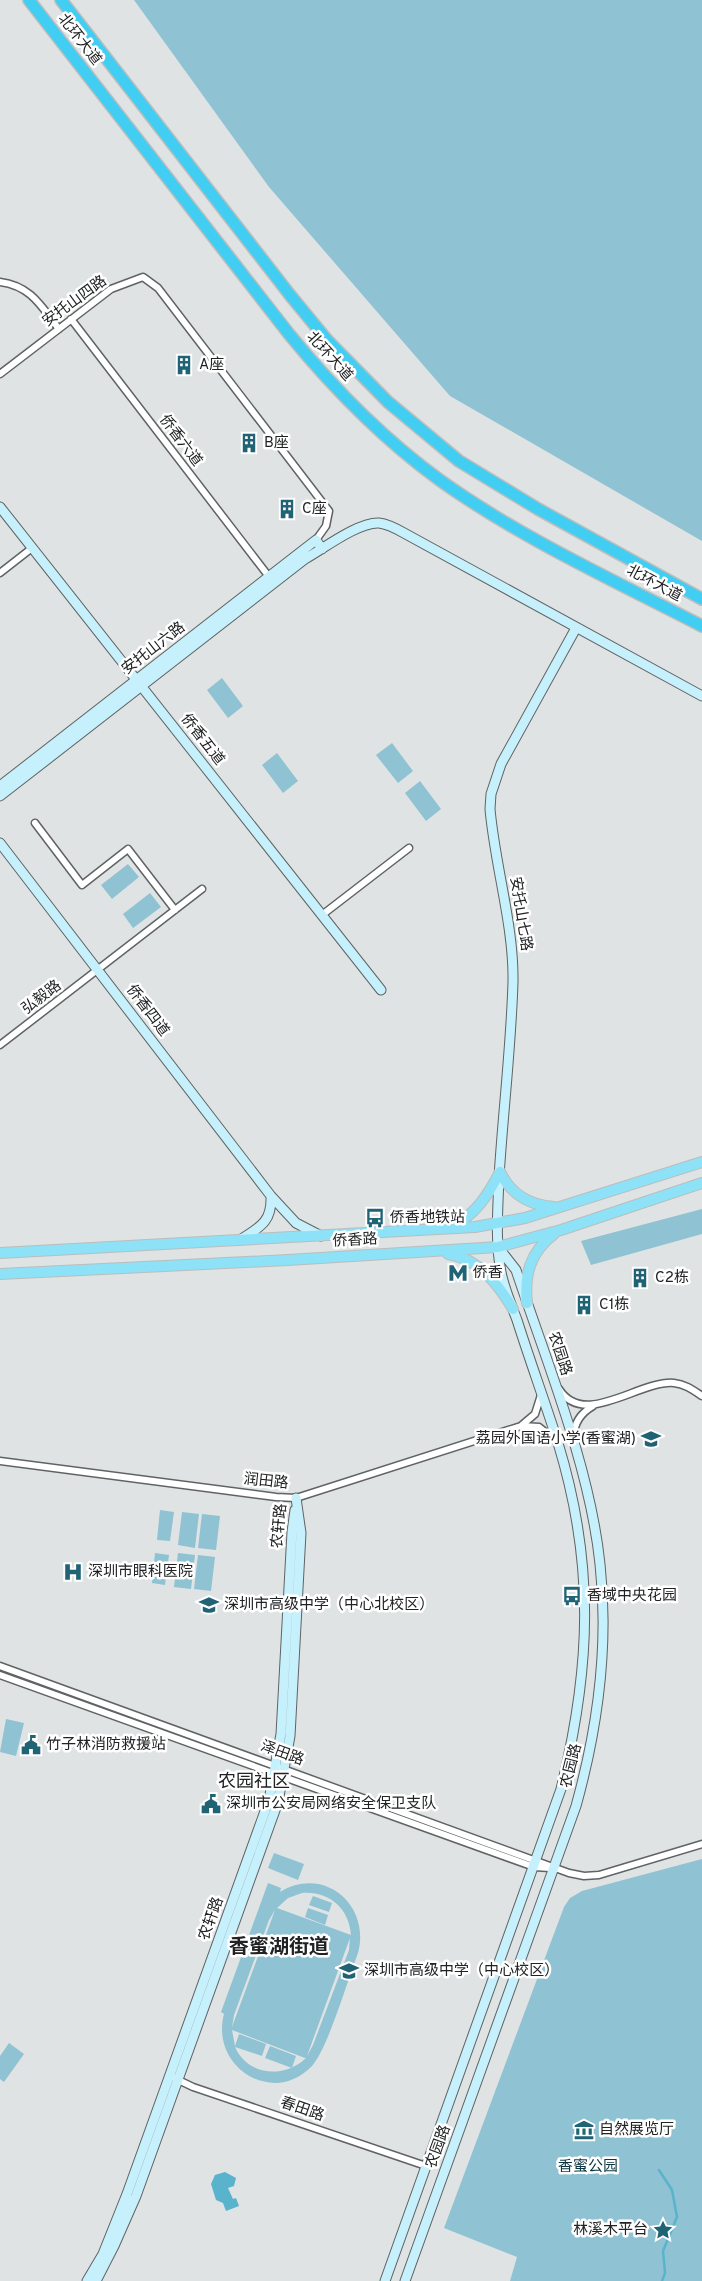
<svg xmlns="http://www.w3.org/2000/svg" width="702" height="2281" font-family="Overpass,'Noto Sans SC',sans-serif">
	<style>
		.green { fill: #8fc2d2; fill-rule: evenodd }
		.water { fill: #59b3cd }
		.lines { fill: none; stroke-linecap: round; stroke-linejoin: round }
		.stream { stroke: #59b3cd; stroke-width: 2.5 }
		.street-casing { stroke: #5f6364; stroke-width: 9 }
		.secondary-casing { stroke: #5f6364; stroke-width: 11 }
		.primary-casing { stroke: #bcbdbd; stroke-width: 12 }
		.highway-casing { stroke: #bcbdbd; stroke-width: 14 }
		.street { stroke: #fff; stroke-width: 6 }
		.secondary { stroke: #c6f0fb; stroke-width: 9 }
		.primary { stroke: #8de2f7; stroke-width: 10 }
		.highway { stroke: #41cef2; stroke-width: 11 }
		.labels { text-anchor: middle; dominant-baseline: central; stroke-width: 5; stroke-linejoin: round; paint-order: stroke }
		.street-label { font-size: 15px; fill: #212223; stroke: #fff }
		.poi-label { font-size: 15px; fill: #212223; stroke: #fff; text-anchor: start }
		.park-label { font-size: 15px; fill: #0b3641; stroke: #fff }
		.quarter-label { font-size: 18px; fill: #212223; stroke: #fff }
		.district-label { font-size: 20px; font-weight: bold; fill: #212223; stroke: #fff }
	</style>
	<rect width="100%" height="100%" fill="#dfe3e4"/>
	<path class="green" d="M 134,0 L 702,0 L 702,541 L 450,396 L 269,187 Z
		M 222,678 L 243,706 L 228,718 L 207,690 Z
		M 392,743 L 413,771 L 398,783 L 376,755 Z
		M 277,753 L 298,781 L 283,793 L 262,765 Z
		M 420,781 L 441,809 L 426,821 L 405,793 Z
		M 128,864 L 139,877 L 112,899 L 101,885 Z
		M 150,893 L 161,907 L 133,928 L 123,914 Z
		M 702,1209 L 702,1234 L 591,1265 L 581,1241 Z
		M 160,1510 L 174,1512 L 170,1541 L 157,1540 Z
		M 182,1512 L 199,1514 L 195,1548 L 178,1545 Z
		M 202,1514 L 220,1516 L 216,1550 L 198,1548 Z
		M 155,1553 L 169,1555 L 165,1585 L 152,1583 Z
		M 178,1553 L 195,1555 L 191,1589 L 174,1587 Z
		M 198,1555 L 215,1557 L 211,1591 L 194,1589 Z
		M 6,1719 L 24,1723 L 16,1756 L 0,1752 Z
		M 274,1853 L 304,1864 L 298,1880 L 268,1868 Z
		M 702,1859 L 702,2281 L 510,2281 L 517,2257 L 444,2228 L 564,1907 L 570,1898 L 582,1891 Z
		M 268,1883 L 281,1888 L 280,1892 C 324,1865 371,1905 358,1953 C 348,1979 328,2048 312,2066 C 273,2107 210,2067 224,2014 L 221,2012 ZM 302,1893 C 329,1891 349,1908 351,1935 L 277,1908 L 288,1898 ZM 275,1910 L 232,2027 L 234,2015 L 269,1920 ZM 350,1938 L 349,1950 L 313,2045 L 307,2056 ZM 232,2030 L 305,2058 L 306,2058 C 284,2079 248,2076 235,2047 L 262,2056 L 266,2044 L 239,2034 L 235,2046 Z
		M 313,1896 L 332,1903 L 329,1912 L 309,1905 Z
		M 308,1908 L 328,1915 L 325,1925 L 305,1917 Z
		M 9,2043 L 24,2054 L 4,2082 L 0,2079 L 0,2056 Z
		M 270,2046 L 296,2056 L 292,2068 L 265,2058 Z"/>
	<path class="water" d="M 225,2172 L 236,2178 L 234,2186 L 228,2188 L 233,2199 L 236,2198 L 239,2206 L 226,2211 L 223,2203 L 216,2200 L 211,2184 L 215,2175 Z"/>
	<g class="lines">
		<path class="stream" d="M 659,2170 L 672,2190 L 677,2217 L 663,2251 L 665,2273 L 662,2281"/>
		<defs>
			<path id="street" d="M 0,282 C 31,286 41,306 59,329
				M 71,319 L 270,578
				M 0,374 L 111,289 L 143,277 L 158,288 L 329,511 L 326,526 L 316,540
				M 0,573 L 32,548
				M 35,823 L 82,885 L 128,849 L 175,910
				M 322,915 L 409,848
				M 0,1045 L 202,889
				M 559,1389 C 584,1429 639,1380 674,1383 C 685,1384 693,1390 702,1396
				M 522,1425 L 535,1414 L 541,1395
				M 574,1436 C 574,1422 581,1413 593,1406
				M 0,1461 L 276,1497 L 296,1498 L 521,1426 L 539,1427 L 555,1440
				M 0,1666 L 569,1873 L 584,1876 L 599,1875 L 702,1844
				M 0,1675 L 534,1867 L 550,1868
				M 170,2076 L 193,2087 L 426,2166"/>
			<path id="secondary" d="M 0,507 L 381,990
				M 0,786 L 316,540 L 322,549
				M 0,796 L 305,559 C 323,549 358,522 379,523 C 388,524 397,529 404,533 L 702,696
				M 0,843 L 271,1196 L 296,1223 L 321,1236
				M 240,1240 C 260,1227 272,1222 271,1196
				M 87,2281 L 103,2254 L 127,2194 L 269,1800 L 281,1734 L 292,1532 L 295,1510
				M 96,2281 L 114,2246 L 136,2196 L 278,1802 L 290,1736 L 301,1533 L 296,1498
				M 385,2281 L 561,1789 C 591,1667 595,1564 558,1443 C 545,1402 530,1361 517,1320 C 511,1304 504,1288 501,1272 C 495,1241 498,1208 499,1177 C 503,1112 511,1048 513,982 C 514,926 495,866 490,809 L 491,794 L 501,764 L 576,628
				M 405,2281 L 576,1806 C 598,1727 609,1646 600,1564 C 590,1467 547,1363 516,1270 L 498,1247"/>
			<path id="primary" d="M 500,1172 C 511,1194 528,1205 554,1207
				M 450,1227 C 475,1216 488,1195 500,1172
				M 0,1253 L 475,1227 L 525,1218 L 702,1162
				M 448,1254 C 479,1259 498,1284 513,1309
				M 0,1274 L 288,1260 L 498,1247 L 561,1230 L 702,1183
				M 527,1303 C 524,1275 530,1252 554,1234"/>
			<path id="highway" d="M 29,0 L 289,334 C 334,389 383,439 441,481 C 521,538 615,581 702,626
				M 61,0 L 290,295 L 327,340 L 388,402 L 459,461 L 538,509 L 702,599"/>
		</defs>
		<use href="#street" class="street-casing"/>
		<use href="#secondary" class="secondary-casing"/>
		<use href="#primary" class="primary-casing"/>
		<use href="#highway" class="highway-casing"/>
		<use href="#street" class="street"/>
		<use href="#secondary" class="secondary"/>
		<use href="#primary" class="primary"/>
		<use href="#highway" class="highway"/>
	</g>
	<defs>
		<symbol id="building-bare" viewBox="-9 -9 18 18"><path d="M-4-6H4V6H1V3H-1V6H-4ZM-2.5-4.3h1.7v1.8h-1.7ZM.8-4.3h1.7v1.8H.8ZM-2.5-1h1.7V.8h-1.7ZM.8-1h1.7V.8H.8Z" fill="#1f6375" stroke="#fff" stroke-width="2.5" paint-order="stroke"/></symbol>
		<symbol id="bus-bare" viewBox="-9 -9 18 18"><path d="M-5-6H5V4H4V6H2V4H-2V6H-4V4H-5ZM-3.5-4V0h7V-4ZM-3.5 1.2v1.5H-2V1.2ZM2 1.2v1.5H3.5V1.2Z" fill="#1f6375" stroke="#fff" stroke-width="2.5" paint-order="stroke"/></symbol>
		<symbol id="metro-bare" viewBox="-9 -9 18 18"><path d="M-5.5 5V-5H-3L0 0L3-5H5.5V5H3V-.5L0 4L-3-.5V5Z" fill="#1f6375" stroke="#fff" stroke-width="2.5" paint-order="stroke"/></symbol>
		<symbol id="school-bare" viewBox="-9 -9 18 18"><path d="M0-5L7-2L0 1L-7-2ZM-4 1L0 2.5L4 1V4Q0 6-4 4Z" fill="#1f6375" stroke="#fff" stroke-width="2.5" paint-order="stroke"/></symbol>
		<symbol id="hospital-bare" viewBox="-9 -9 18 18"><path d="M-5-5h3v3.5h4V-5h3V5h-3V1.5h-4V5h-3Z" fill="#1f6375" stroke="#fff" stroke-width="2.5" paint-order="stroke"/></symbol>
		<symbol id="civic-bare" viewBox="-9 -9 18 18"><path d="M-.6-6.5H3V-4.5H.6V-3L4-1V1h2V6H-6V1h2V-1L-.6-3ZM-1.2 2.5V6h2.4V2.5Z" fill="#1f6375" stroke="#fff" stroke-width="2.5" paint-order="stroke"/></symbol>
		<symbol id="museum-bare" viewBox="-9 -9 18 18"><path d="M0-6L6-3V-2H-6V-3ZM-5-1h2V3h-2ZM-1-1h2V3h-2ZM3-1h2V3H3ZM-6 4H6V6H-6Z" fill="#1f6375" stroke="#fff" stroke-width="2.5" paint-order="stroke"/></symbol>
		<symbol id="sight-bare" viewBox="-9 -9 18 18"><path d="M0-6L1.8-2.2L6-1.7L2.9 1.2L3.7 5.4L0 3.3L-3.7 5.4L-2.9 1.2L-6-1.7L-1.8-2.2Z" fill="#1f6375" stroke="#fff" stroke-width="2.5" paint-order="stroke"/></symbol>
	</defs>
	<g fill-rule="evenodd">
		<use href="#building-bare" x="170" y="351" width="28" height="28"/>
		<use href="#building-bare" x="235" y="429" width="28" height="28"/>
		<use href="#building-bare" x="273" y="495" width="28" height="28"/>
		<use href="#bus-bare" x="361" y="1204" width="28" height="28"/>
		<use href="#metro-bare" x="444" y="1259" width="28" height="28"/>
		<use href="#building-bare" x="626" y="1264" width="28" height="28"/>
		<use href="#building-bare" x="570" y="1291" width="28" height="28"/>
		<use href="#school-bare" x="637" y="1425" width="28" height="28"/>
		<use href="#hospital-bare" x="59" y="1558" width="28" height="28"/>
		<use href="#bus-bare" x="558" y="1582" width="28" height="28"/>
		<use href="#school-bare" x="195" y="1591" width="28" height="28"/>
		<use href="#civic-bare" x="17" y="1731" width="28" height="28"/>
		<use href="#civic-bare" x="197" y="1790" width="28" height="28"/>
		<use href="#school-bare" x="335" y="1957" width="28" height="28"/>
		<use href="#museum-bare" x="570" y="2116" width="28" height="28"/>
		<use href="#sight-bare" x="649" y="2216" width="28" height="28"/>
	</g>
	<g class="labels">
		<g class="street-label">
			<text transform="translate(79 40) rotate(52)">北环大道</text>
			<text transform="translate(75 302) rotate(-36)">安托山四路</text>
			<text transform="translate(329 357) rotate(48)">北环大道</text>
			<text transform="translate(180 441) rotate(53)">侨香六道</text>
			<text transform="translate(654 584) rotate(28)">北环大道</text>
			<text transform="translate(154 649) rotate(-38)">安托山六路</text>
			<text transform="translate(202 740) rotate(52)">侨香五道</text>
			<text transform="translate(520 914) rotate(81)">安托山七路</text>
			<text transform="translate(42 998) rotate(-37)">弘毅路</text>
			<text transform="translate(147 1011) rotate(53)">侨香四道</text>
			<text transform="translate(355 1241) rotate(-3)">侨香路</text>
			<text transform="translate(559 1354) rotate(72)">农园路</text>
			<text transform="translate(266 1482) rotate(6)">润田路</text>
			<text transform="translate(280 1526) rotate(-84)">农轩路</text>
			<text transform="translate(282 1754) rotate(20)">泽田路</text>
			<text transform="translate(572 1766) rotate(-76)">农园路</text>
			<text transform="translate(212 1919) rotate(-70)">农轩路</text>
			<text transform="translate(302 2110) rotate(19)">春田路</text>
			<text transform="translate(439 2147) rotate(-70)">农园路</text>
		</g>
		<g class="poi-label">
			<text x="199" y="365">A座</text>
			<text x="264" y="443">B座</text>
			<text x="302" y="509">C座</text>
			<text x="390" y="1218">侨香地铁站</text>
			<text x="473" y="1273">侨香</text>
			<text x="655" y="1278">C2栋</text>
			<text x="599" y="1305">C1栋</text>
			<text x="636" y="1439" text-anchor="end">荔园外国语小学(香蜜湖)</text>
			<text x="88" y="1572">深圳市眼科医院</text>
			<text x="587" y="1596">香域中央花园</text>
			<text x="224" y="1605">深圳市高级中学（中心北校区）</text>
			<text x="46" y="1745">竹子林消防救援站</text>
			<text x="226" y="1804">深圳市公安局网络安全保卫支队</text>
			<text x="364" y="1971">深圳市高级中学（中心校区）</text>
			<text x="599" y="2130">自然展览厅</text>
			<text x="648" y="2230" text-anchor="end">林溪木平台</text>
		</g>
		<g class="park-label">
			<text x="588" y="2167">香蜜公园</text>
		</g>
		<g class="quarter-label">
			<text x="254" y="1782">农园社区</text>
		</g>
		<g class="district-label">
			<text x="279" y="1948">香蜜湖街道</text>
		</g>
	</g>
</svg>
